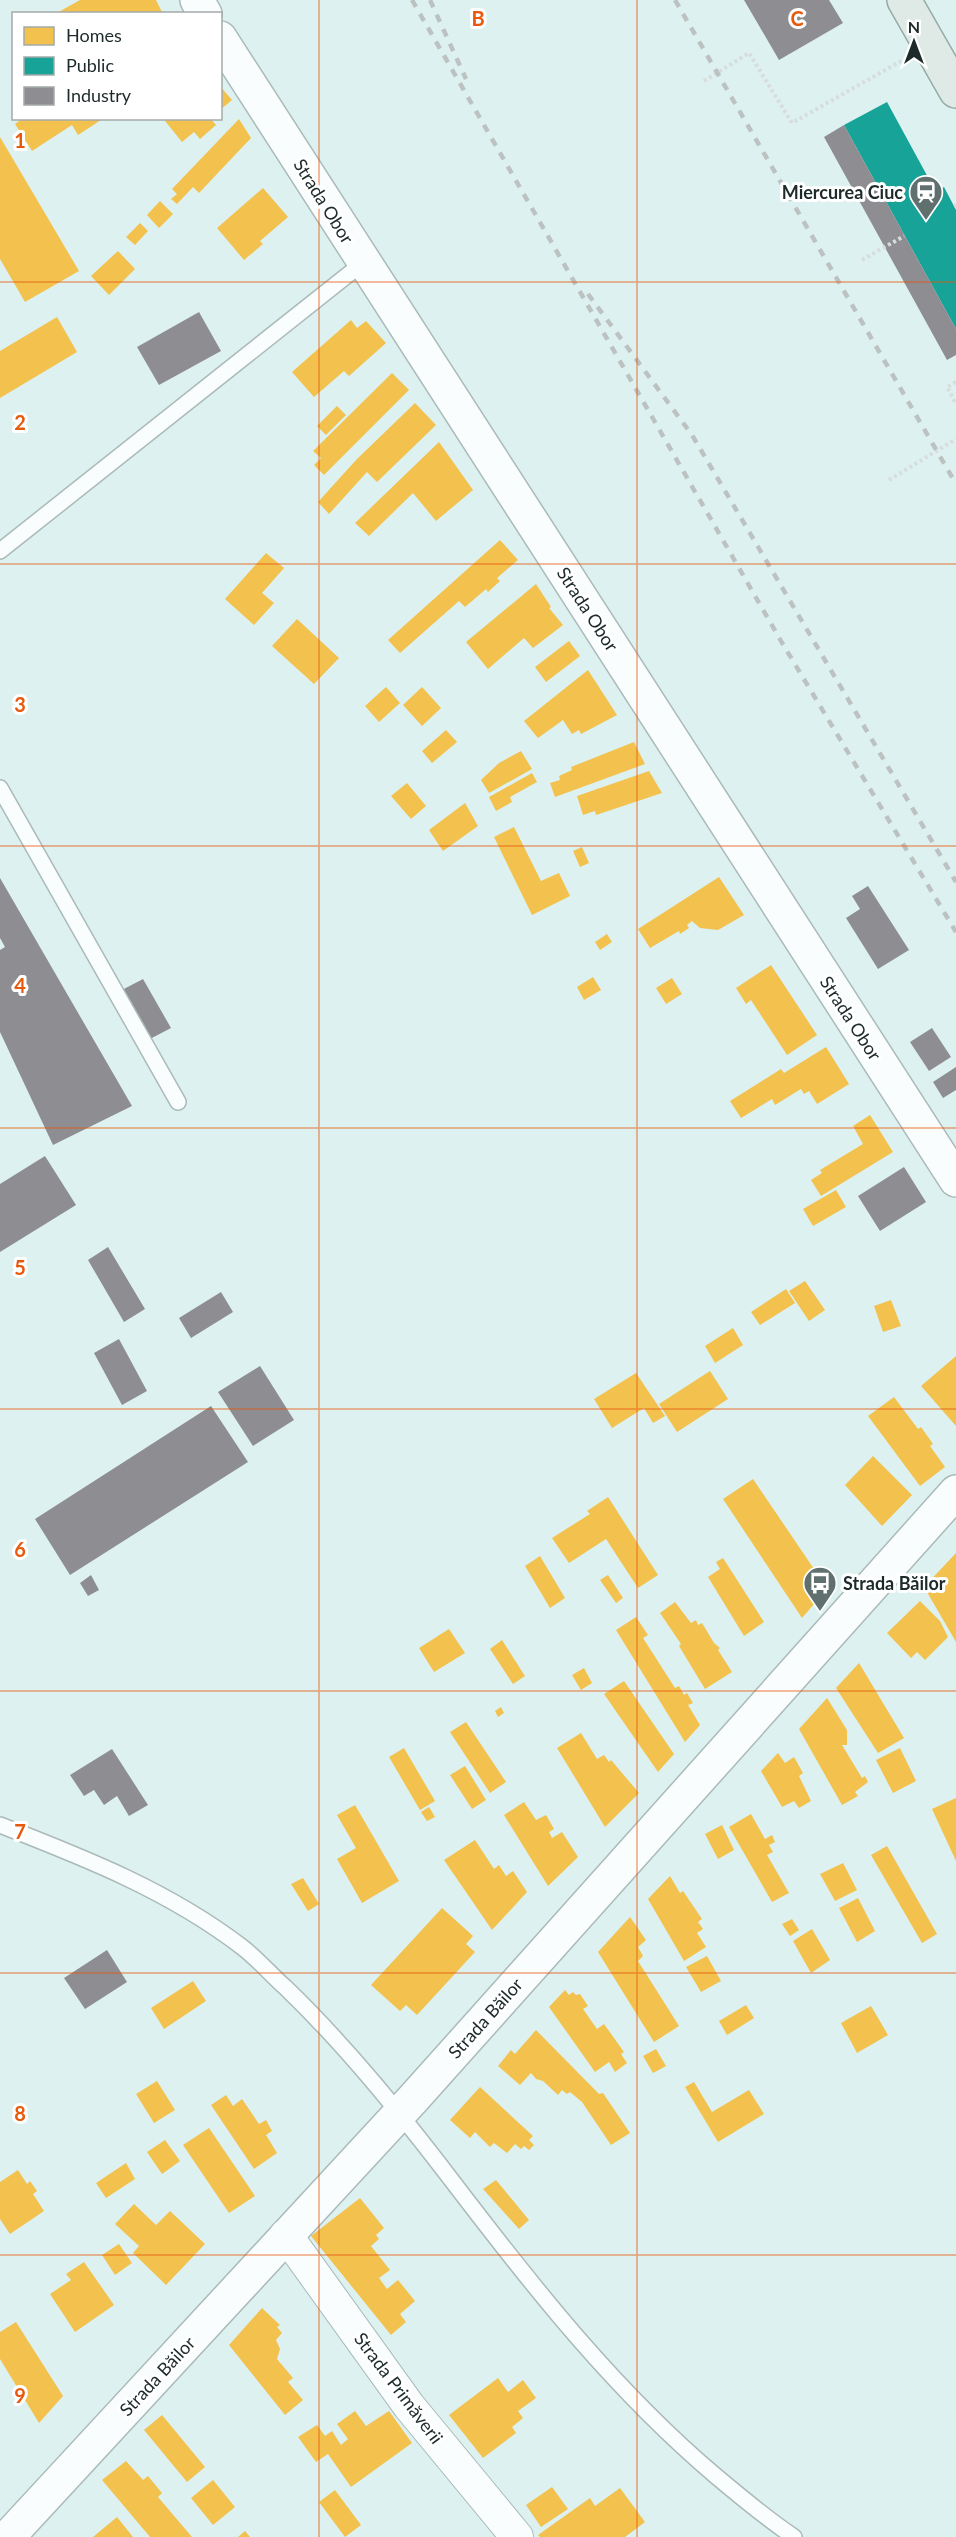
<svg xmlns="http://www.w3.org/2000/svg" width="956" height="2537" font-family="Lato,sans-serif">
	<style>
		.homes { fill: #f2c14e }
		.public { fill: #17a398 }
		.industry { fill: #8d8d92 }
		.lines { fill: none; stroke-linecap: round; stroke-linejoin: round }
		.lane-casing { stroke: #aabab9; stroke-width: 18 }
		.street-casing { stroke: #aabab9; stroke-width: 34 }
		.secondary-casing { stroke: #aabab9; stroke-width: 36 }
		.primary-casing { stroke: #94aca6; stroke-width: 36 }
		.path { stroke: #d6dddc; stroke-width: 4; stroke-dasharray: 3 3; stroke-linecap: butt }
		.lane { stroke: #fafdfd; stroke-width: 15 }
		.street { stroke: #fafdfd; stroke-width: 32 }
		.secondary { stroke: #fafdfd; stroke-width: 33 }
		.primary { stroke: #dfe9e6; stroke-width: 33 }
		.rail { stroke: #bcc2c1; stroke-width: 4.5; stroke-dasharray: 8 8; stroke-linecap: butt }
		.grid { fill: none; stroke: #e8590c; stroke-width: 1.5; stroke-opacity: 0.55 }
		.labels { text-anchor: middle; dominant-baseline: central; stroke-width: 6; stroke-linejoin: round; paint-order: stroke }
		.poi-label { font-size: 18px; font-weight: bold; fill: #1c2a29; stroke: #fff; text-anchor: end }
		.street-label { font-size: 18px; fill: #1c2a29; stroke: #fff }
		.grid-label { font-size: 20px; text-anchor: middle; font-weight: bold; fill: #e8590c; stroke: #fff; stroke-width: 6; stroke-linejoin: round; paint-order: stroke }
	</style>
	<rect width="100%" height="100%" fill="#ddf2f0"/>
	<path class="homes" d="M 80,0 L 156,0 L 163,14 L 55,14 Z
		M 220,86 L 232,100 L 220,110 Z
		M 23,118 L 104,118 L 78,135 L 72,125 L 32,151 L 15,124 Z
		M 168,118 L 210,118 L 216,125 L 200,139 L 194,132 L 182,142 L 165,121 Z
		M 239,119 L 251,138 L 199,193 L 193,187 L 177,204 L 171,199 L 177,194 L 172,189 Z
		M 0,137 L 79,271 L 25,302 L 0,259 Z
		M 263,188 L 288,217 L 260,241 L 263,244 L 244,260 L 217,228 Z
		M 160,201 L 173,214 L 159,228 L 147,215 Z
		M 140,223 L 148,231 L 135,245 L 126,237 Z
		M 118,251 L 135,269 L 109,295 L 91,276 Z
		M 57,317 L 77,352 L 0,398 L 0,351 Z
		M 351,320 L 357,328 L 366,321 L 386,343 L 349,376 L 344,371 L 314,397 L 292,372 Z
		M 392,373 L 409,390 L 324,475 L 314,465 L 321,458 L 313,451 Z
		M 415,403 L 436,425 L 377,482 L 367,472 L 329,514 L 318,502 L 356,460 Z
		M 337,406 L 346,415 L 326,435 L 317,426 Z
		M 439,442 L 473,490 L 436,521 L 413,493 L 369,536 L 355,523 Z
		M 500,540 L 518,560 L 497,578 L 500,581 L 488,592 L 486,589 L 465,607 L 459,601 L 400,653 L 388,640 Z
		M 266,553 L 284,568 L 262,593 L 274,603 L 254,625 L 225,599 Z
		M 536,584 L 551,607 L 549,608 L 563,625 L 533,648 L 524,638 L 488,669 L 466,642 Z
		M 297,619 L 339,658 L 314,684 L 272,646 Z
		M 569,641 L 580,656 L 546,682 L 535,667 Z
		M 588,670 L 617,715 L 581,734 L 579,730 L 572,734 L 563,720 L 538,738 L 524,721 Z
		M 386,687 L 400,703 L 379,722 L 365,706 Z
		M 422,687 L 441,708 L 422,726 L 403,705 Z
		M 446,730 L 457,742 L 432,763 L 422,751 Z
		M 634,742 L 645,764 L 555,797 L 550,783 L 560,780 L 559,776 L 572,770 L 571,767 Z
		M 521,751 L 532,769 L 489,793 L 481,780 L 499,763 Z
		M 649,771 L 662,793 L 596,815 L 595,811 L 583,815 L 577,796 Z
		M 532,773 L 537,782 L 510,797 L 512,802 L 496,811 L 489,797 Z
		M 407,783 L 426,806 L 411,819 L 391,796 Z
		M 465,803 L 478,826 L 443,851 L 429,830 Z
		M 514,827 L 541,881 L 559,873 L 570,896 L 532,915 L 494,837 Z
		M 582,847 L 589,863 L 580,867 L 573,851 Z
		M 719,877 L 744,915 L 718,930 L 700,928 L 692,921 L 687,925 L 689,928 L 680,934 L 679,931 L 650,948 L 638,929 Z
		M 607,934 L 612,942 L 600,950 L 595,942 Z
		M 771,965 L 817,1035 L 787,1055 L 751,1000 L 746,1004 L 736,988 Z
		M 593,977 L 601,990 L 584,1000 L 577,987 Z
		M 672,978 L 682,994 L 666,1004 L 656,988 Z
		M 826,1047 L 849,1084 L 817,1104 L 809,1091 L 804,1094 L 801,1089 L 775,1105 L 772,1099 L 741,1118 L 730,1101 L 781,1069 L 784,1073 Z
		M 870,1115 L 893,1152 L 821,1196 L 811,1180 L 822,1173 L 820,1170 L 863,1144 L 853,1126 Z
		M 836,1190 L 846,1207 L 813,1226 L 803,1209 Z
		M 805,1281 L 825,1310 L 809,1321 L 789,1291 Z
		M 786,1289 L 795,1303 L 760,1325 L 751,1312 Z
		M 891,1300 L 901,1326 L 883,1332 L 874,1306 Z
		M 733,1328 L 743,1345 L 715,1363 L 705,1346 Z
		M 956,1356 L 956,1426 L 921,1386 Z
		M 710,1371 L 728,1399 L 677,1432 L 659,1404 Z
		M 636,1373 L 665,1416 L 653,1423 L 644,1408 L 612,1428 L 594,1399 Z
		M 894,1397 L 918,1429 L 921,1427 L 933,1444 L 930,1446 L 945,1467 L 920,1486 L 868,1416 Z
		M 873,1456 L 912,1495 L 882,1526 L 845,1485 Z
		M 753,1479 L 814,1569 L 819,1566 L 834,1590 L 825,1600 L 821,1596 L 802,1618 L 723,1499 Z
		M 608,1497 L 658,1575 L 638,1588 L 606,1539 L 569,1563 L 552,1538 L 590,1514 L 587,1511 Z
		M 956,1553 L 956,1642 L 924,1587 Z
		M 540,1556 L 565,1598 L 550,1608 L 525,1566 Z
		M 723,1558 L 764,1622 L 744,1636 L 708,1577 L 720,1569 L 716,1562 Z
		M 608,1575 L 623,1598 L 616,1603 L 600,1580 Z
		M 920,1601 L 940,1621 L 948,1637 L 925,1660 L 917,1652 L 911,1658 L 887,1633 Z
		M 675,1602 L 691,1623 L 696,1620 L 698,1625 L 702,1623 L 714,1643 L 720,1648 L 718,1650 L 732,1672 L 705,1689 L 679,1646 L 681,1644 L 660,1613 Z
		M 636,1617 L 648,1635 L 643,1638 L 675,1688 L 679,1686 L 684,1695 L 687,1693 L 693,1703 L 688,1705 L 700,1725 L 685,1742 L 616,1630 Z
		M 449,1629 L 465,1653 L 434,1672 L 419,1648 Z
		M 502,1640 L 525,1676 L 513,1684 L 490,1649 Z
		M 859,1663 L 904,1738 L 878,1753 L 836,1688 Z
		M 584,1668 L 592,1683 L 581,1690 L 572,1675 Z
		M 624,1681 L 674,1754 L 658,1772 L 604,1694 Z
		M 827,1698 L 847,1730 L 847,1745 L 842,1745 L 862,1778 L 865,1776 L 868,1782 L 855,1792 L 858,1796 L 842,1805 L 799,1729 Z
		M 501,1707 L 504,1713 L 498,1717 L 495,1711 Z
		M 466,1722 L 506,1782 L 490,1793 L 450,1732 Z
		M 581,1733 L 597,1759 L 604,1755 L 609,1762 L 611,1760 L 639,1793 L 605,1827 L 557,1748 Z
		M 404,1748 L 435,1801 L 420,1810 L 389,1757 Z
		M 900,1748 L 916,1781 L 893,1793 L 876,1760 Z
		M 778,1753 L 785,1763 L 794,1757 L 803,1773 L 799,1776 L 811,1801 L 799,1808 L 794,1801 L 782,1807 L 761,1771 Z
		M 465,1766 L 486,1800 L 472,1809 L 450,1775 Z
		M 956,1798 L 956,1861 L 932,1809 Z
		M 524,1802 L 536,1820 L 546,1815 L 554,1829 L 549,1832 L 552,1838 L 562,1832 L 578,1857 L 548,1886 L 504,1815 Z
		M 355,1805 L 399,1881 L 362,1903 L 337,1859 L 356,1848 L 337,1815 Z
		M 429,1807 L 435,1817 L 427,1821 L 421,1812 Z
		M 751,1814 L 765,1839 L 772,1835 L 775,1842 L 769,1845 L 773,1852 L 767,1855 L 789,1893 L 772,1902 L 729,1827 Z
		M 722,1825 L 734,1850 L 718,1859 L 705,1834 Z
		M 475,1840 L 494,1869 L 499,1865 L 506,1876 L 513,1871 L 527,1892 L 492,1930 L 444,1860 Z
		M 887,1846 L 937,1934 L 922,1943 L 871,1855 Z
		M 843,1863 L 857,1890 L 835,1901 L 820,1874 Z
		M 670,1876 L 680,1893 L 683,1891 L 702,1919 L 698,1922 L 703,1929 L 697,1933 L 706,1947 L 684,1961 L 648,1899 Z
		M 303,1878 L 319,1904 L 308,1911 L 291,1884 Z
		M 858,1898 L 875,1931 L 857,1942 L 839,1908 Z
		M 442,1908 L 473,1936 L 466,1944 L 475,1952 L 417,2015 L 406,2005 L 400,2011 L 371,1985 Z
		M 630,1917 L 646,1940 L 638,1947 L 643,1956 L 638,1961 L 679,2026 L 654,2042 L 598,1952 Z
		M 792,1919 L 799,1930 L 790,1936 L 782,1924 Z
		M 812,1929 L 830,1960 L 811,1973 L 793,1941 Z
		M 707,1956 L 721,1981 L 701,1992 L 686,1967 Z
		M 193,1981 L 206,2001 L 164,2029 L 151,2008 Z
		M 565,1990 L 569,1995 L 573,1992 L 576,1995 L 580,1994 L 588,2006 L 583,2009 L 597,2029 L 604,2024 L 624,2052 L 621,2054 L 627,2063 L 615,2072 L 609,2062 L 595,2072 L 549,2007 Z
		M 746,2005 L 754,2018 L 727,2035 L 719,2021 Z
		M 871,2006 L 888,2035 L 857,2053 L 841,2023 Z
		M 536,2030 L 599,2094 L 603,2093 L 630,2133 L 611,2145 L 582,2102 L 570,2092 L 567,2094 L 562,2090 L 558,2095 L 543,2081 L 536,2079 L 531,2073 L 520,2085 L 498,2066 L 511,2050 L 515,2054 Z
		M 656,2049 L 666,2066 L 653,2073 L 643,2056 Z
		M 157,2081 L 175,2110 L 154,2123 L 136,2094 Z
		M 694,2082 L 712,2112 L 749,2090 L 764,2114 L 718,2142 L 685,2087 Z
		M 480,2087 L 533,2136 L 529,2140 L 534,2145 L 529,2150 L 524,2146 L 521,2149 L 515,2144 L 507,2153 L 494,2143 L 490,2147 L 475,2132 L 470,2138 L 450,2120 Z
		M 226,2095 L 233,2106 L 242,2099 L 259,2124 L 266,2120 L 272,2131 L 266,2135 L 277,2153 L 254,2169 L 211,2105 Z
		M 209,2128 L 255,2196 L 229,2213 L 183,2145 Z
		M 165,2140 L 180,2161 L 162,2174 L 147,2152 Z
		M 126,2163 L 135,2179 L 106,2198 L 96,2183 Z
		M 18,2170 L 27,2184 L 30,2181 L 37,2191 L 33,2194 L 44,2211 L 10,2234 L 0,2219 L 0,2182 Z
		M 496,2180 L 529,2220 L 519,2229 L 483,2189 Z
		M 360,2198 L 384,2228 L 376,2235 L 379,2239 L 371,2246 L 390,2270 L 379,2278 L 387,2289 L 398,2280 L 415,2301 L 400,2314 L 406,2322 L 391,2335 L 311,2236 Z
		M 134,2204 L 156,2225 L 170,2211 L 205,2244 L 166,2285 L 133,2253 L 139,2246 L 115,2224 Z
		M 119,2244 L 132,2263 L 115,2275 L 102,2255 Z
		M 84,2262 L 114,2305 L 75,2332 L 50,2294 L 71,2280 L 66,2274 Z
		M 262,2308 L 280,2325 L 277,2327 L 282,2333 L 276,2340 L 280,2349 L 277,2359 L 293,2378 L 288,2382 L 303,2400 L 285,2415 L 229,2345 Z
		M 16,2322 L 63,2396 L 39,2423 L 0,2359 L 0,2332 Z
		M 498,2378 L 508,2392 L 523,2380 L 536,2398 L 518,2411 L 523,2418 L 512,2427 L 516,2433 L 483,2458 L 449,2415 Z
		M 355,2411 L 366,2426 L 389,2411 L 412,2443 L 351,2487 L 328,2454 L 316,2462 L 298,2437 L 317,2425 L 325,2436 L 332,2431 L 341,2445 L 348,2439 L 337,2424 Z
		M 162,2415 L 205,2467 L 187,2482 L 144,2430 Z
		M 126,2461 L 143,2480 L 148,2476 L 162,2493 L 158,2497 L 192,2537 L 150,2537 L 102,2480 Z
		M 213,2480 L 235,2507 L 213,2525 L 191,2498 Z
		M 552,2487 L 568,2509 L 541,2527 L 526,2505 Z
		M 620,2488 L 645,2522 L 625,2537 L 540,2537 L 538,2535 L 590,2498 L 595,2506 Z
		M 335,2490 L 361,2525 L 345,2537 L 319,2502 Z
		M 117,2517 L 133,2537 L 93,2537 Z
		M 245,2531 L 250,2537 L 238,2537 Z"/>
	<path class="public" d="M 887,102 L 936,192 L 944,187 L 956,210 L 956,329 L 844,125 Z"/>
	<path class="industry" d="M 744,0 L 829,0 L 843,23 L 779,60 Z
		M 844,125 L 956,329 L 956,355 L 947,360 L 824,137 Z
		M 199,312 L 221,351 L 159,385 L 137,347 Z
		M 0,878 L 132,1106 L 53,1145 L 0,1032 L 0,950 L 5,947 L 0,938 Z
		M 868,886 L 909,950 L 878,969 L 846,918 L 860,909 L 852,896 Z
		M 143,979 L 171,1028 L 148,1040 L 120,991 Z
		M 932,1028 L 951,1057 L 929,1071 L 910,1042 Z
		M 956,1067 L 956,1090 L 943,1098 L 933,1082 Z
		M 45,1156 L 76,1205 L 0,1252 L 0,1184 Z
		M 904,1167 L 926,1202 L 880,1231 L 858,1196 Z
		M 108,1247 L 145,1309 L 124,1322 L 88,1260 Z
		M 221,1292 L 233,1312 L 191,1338 L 179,1318 Z
		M 119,1339 L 147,1391 L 122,1405 L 94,1353 Z
		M 260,1366 L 294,1420 L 253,1446 L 218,1392 Z
		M 211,1406 L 248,1462 L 70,1575 L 35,1519 Z
		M 91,1575 L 99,1590 L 88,1596 L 80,1583 Z
		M 112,1749 L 148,1805 L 129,1816 L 117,1796 L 104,1805 L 94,1790 L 84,1796 L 70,1775 Z
		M 107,1950 L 127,1982 L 85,2009 L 64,1978 Z"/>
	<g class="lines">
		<defs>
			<path id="lane" d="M 0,551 L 364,262
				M 0,788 L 178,1102
				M 0,1825 C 85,1858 169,1891 242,1947 C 258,1959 271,1975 286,1988 C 347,2047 401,2114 453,2182 C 533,2287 615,2391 717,2477 C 742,2498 767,2519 794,2537"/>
			<path id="street" d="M 286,2235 L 409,2406 L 517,2537"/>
			<path id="secondary" d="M 197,0 L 205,14
				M 220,38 L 956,1180
				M 8,2537 L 413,2099 L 956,1492"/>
			<path id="primary" d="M 904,0 L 956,91"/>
		</defs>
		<use href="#lane" class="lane-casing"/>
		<use href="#street" class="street-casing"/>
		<use href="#secondary" class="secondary-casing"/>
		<use href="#primary" class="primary-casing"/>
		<path class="path" d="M 704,81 L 749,53 L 792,123 L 903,60
			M 954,206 L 956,205
			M 862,260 L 904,236
			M 956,382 L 947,387 L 956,404
			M 889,480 L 956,439"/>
		<use href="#lane" class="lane"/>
		<use href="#street" class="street"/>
		<use href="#secondary" class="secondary"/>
		<use href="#primary" class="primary"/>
		<path class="rail" d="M 412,0 L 781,641 L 956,932
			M 430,0 L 466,79
			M 675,0 L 956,484
			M 588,294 L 692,435 L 956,882"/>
	</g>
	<path class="grid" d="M 319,0 L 319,2537M 637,0 L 637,2537M 0,282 L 956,282M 0,564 L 956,564M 0,846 L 956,846M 0,1128 L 956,1128M 0,1409 L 956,1409M 0,1691 L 956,1691M 0,1973 L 956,1973M 0,2255 L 956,2255"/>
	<defs>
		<symbol id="station-pin" viewBox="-11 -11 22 30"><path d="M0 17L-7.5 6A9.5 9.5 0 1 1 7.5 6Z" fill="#60706f" stroke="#fff"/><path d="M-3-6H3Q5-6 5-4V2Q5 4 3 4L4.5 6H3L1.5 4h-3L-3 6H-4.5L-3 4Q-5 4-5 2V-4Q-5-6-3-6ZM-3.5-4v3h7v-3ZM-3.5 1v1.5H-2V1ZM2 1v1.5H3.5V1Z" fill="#fff"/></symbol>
		<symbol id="bus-pin" viewBox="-11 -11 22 30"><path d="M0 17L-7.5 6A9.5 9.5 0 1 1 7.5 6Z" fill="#60706f" stroke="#fff"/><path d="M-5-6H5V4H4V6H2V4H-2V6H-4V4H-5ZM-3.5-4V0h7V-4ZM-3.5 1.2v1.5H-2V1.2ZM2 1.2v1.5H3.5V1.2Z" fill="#fff"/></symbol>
	</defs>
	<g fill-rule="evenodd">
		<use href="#station-pin" x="907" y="173" width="38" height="52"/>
		<use href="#bus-pin" x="801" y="1564" width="38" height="52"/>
	</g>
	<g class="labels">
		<g class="poi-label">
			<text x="903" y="192">Miercurea Ciuc</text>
			<text x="843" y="1583" text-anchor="start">Strada Băilor</text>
		</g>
		<g class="street-label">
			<text transform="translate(324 201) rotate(58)">Strada Obor</text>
			<text transform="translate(588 609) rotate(57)">Strada Obor</text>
			<text transform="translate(851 1018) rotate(57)">Strada Obor</text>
			<text transform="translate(485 2018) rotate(-48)">Strada Băilor</text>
			<text transform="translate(157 2376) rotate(-47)">Strada Băilor</text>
			<text transform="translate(399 2388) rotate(53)">Strada Primăverii</text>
		</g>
	</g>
	<g class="grid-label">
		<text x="478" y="26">B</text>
		<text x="797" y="26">C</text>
		<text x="20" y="148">1</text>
		<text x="20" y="430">2</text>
		<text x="20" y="712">3</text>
		<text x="20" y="993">4</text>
		<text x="20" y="1275">5</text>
		<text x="20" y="1557">6</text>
		<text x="20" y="1839">7</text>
		<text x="20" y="2121">8</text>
		<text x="20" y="2403">9</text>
	</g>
	<rect x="12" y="12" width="210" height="108" fill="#ffffff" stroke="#a4aaa9" stroke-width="1.5"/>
	<rect x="24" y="27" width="30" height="18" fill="#f2c14e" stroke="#a4aaa9" stroke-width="1.5"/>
	<text x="66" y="42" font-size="18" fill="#1c2a29">Homes</text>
	<rect x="24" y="57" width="30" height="18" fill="#17a398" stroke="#a4aaa9" stroke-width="1.5"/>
	<text x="66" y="72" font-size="18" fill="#1c2a29">Public</text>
	<rect x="24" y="87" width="30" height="18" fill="#8d8d92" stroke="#a4aaa9" stroke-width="1.5"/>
	<text x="66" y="102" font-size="18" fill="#1c2a29">Industry</text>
	<g transform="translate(914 42)" stroke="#ffffff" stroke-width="4.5" paint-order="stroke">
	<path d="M0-4.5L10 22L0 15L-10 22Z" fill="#1c2a29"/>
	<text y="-9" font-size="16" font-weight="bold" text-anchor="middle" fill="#1c2a29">N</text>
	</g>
</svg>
